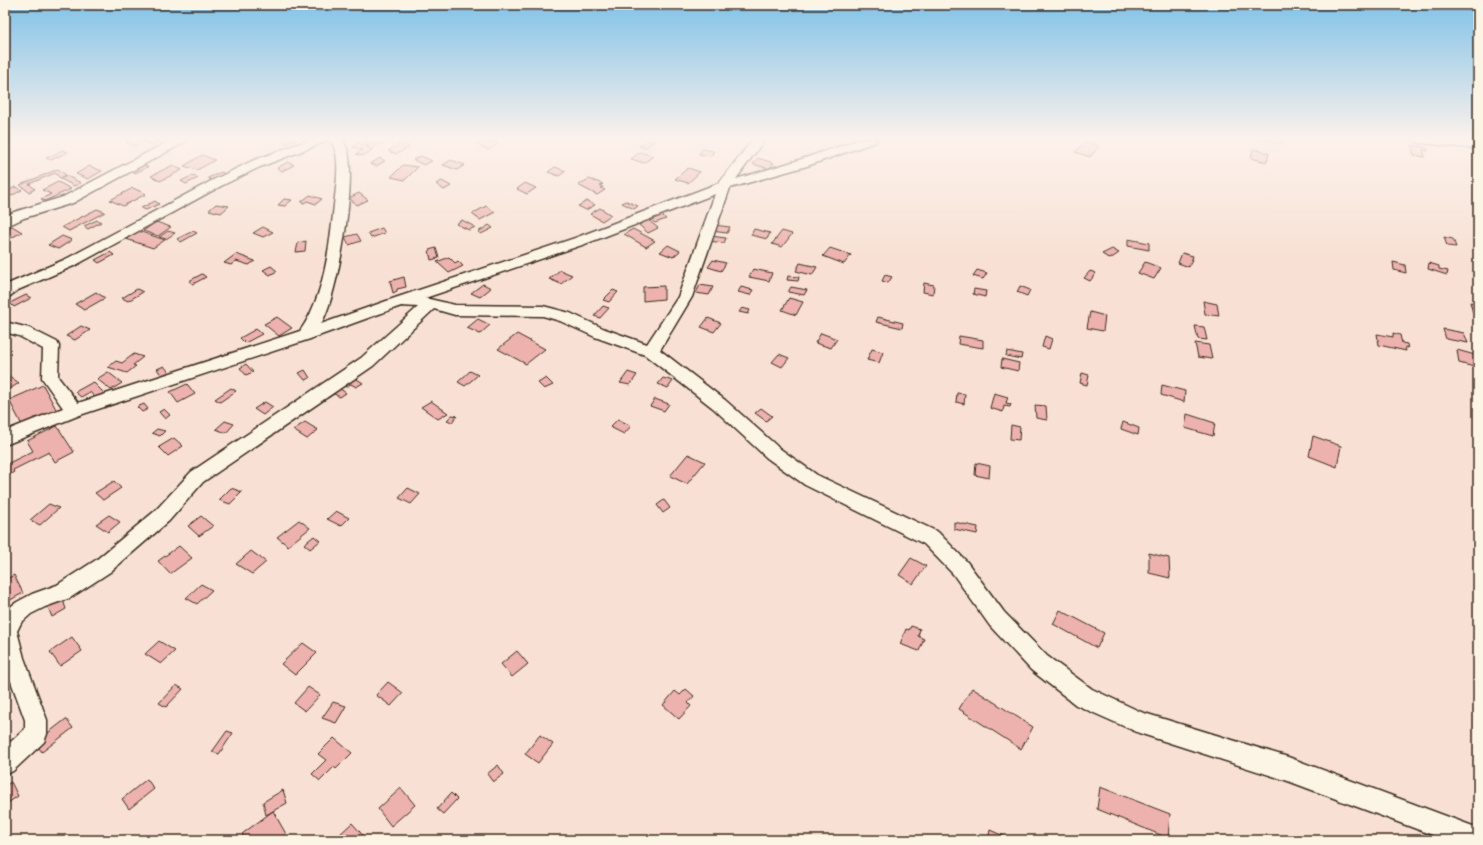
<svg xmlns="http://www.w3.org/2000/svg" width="1483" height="845" font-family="Sriracha,sans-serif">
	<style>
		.building { fill: #edb2ad; stroke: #3b2a1e }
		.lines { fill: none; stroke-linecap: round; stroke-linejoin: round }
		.street-casing { stroke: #3b2a1e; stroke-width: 3 }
		.street { fill: #fcf5e5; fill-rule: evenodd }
	</style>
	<rect width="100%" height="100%" fill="#f8e1d4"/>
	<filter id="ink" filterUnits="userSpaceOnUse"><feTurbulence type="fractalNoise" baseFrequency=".025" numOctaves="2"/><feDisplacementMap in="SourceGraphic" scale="8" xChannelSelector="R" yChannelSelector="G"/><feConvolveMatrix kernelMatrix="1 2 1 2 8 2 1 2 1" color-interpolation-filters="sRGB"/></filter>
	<g filter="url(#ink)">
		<path class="building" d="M 132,139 L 142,139 L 146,140 L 135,146 L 126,142 Z
			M 151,139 L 159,141 L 153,145 L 145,143 Z
			M 289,139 L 297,139 L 286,144 L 282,142 Z
			M 369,139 L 379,139 L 385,142 L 374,147 L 363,141 Z
			M 1258,139 L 1283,139 L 1282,144 Z
			M 483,140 L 490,143 L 493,142 L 498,144 L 488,150 L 476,144 Z
			M 649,140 L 654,142 L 644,148 L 639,146 Z
			M 1085,142 L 1099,146 L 1090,157 L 1075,152 Z
			M 359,143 L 369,146 L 366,147 L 373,149 L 363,156 L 356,154 L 362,150 L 353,147 Z
			M 402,143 L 410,147 L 396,154 L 388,151 Z
			M 1412,145 L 1427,148 L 1428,151 L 1423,150 L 1425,157 L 1414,155 Z
			M 702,149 L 714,151 L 711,156 L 699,154 Z
			M 1253,149 L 1269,153 L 1267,162 L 1251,158 Z
			M 63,150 L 68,152 L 51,160 L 46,158 Z
			M 640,152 L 653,156 L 644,163 L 631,159 Z
			M 202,155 L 215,160 L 197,170 L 184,166 Z
			M 421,156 L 432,161 L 424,165 L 413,160 Z
			M 380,158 L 385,161 L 376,166 L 370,164 Z
			M 758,158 L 774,163 L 769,169 L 753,164 Z
			M 451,160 L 465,165 L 457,170 L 443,165 Z
			M 288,162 L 294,165 L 282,171 L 277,168 Z
			M 144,165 L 148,167 L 135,173 L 131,171 Z
			M 173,165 L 182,170 L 160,181 L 151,176 Z
			M 403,165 L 418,167 L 405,180 L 391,177 Z
			M 89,166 L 102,171 L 88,179 L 76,174 Z
			M 555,167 L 566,171 L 559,176 L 548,172 Z
			M 688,168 L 700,172 L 688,183 L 675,179 Z
			M 58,169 L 66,175 L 60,178 L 55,173 L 29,184 L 35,189 L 29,192 L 20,185 Z
			M 221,172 L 225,174 L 213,181 L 208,178 Z
			M 194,175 L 198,178 L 186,184 L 181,181 Z
			M 67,176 L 81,183 L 74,186 L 61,179 Z
			M 589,179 L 603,184 L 600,185 L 603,187 L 601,188 L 605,190 L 597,195 L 578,185 Z
			M 442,181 L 451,186 L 444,190 L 436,184 Z
			M 58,182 L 71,189 L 45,201 L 41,199 L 51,194 L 42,190 Z
			M 525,183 L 536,188 L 527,194 L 517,189 Z
			M 15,187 L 22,190 L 11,196 L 5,193 Z
			M 133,188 L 146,194 L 123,206 L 110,200 Z
			M 359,193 L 368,200 L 357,205 L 349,198 Z
			M 310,195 L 322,199 L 316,204 L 307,201 L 304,203 L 301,202 Z
			M 284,199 L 292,200 L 285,206 L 278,205 Z
			M 155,201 L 159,204 L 146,210 L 141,208 Z
			M 587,201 L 595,205 L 586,210 L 578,206 Z
			M 626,201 L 638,206 L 634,209 L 622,203 Z
			M 216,204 L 229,206 L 221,213 L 209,210 Z
			M 486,206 L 495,212 L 480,220 L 472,214 Z
			M 600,208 L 611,215 L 602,221 L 590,214 Z
			M 97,209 L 105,212 L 69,231 L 62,227 Z
			M 662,215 L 666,219 L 655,223 L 651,220 Z
			M 97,220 L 101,222 L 88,229 L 84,226 Z
			M 462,220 L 475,227 L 469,230 L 456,224 Z
			M 648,220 L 658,228 L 648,233 L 639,225 Z
			M 156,222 L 171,227 L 158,236 L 143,231 Z
			M 489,225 L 493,228 L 481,234 L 478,232 Z
			M 714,225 L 730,227 L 727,233 L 711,231 Z
			M 12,226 L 22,232 L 11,238 L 5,235 L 5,230 Z
			M 263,227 L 273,232 L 263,237 L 253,233 Z
			M 382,228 L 385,233 L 371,238 L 368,233 Z
			M 633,229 L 655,241 L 646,247 L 624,234 Z
			M 754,229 L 770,233 L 767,239 L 751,235 Z
			M 138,231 L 165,240 L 153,248 L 126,239 Z
			M 168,231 L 175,233 L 166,239 L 159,237 Z
			M 193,231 L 197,233 L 181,242 L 177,239 Z
			M 782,231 L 792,234 L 782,247 L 772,244 Z
			M 357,234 L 361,241 L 349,245 L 345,237 Z
			M 62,236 L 72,240 L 58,249 L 48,245 Z
			M 711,236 L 726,238 L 724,243 L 709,241 Z
			M 1444,237 L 1453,239 L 1456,247 L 1447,246 Z
			M 1128,239 L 1149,243 L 1149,250 L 1128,246 Z
			M 306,241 L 305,251 L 296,252 L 298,243 Z
			M 668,245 L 680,251 L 673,257 L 660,252 Z
			M 436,248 L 439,258 L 431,260 L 429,250 Z
			M 830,248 L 851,255 L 844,264 L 823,256 Z
			M 1112,249 L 1119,253 L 1110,259 L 1102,254 Z
			M 110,252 L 114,255 L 99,263 L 95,260 Z
			M 1182,253 L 1193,256 L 1189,267 L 1178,263 Z
			M 236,254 L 255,261 L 249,265 L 236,261 L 231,265 L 224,263 Z
			M 449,257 L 455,263 L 458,261 L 463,266 L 449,273 L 437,262 Z
			M 713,260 L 726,263 L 721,271 L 708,267 Z
			M 1145,262 L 1161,268 L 1154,279 L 1138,273 Z
			M 1393,262 L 1405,265 L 1406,273 L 1394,270 Z
			M 800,263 L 817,267 L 812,275 L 796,271 Z
			M 1429,263 L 1439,266 L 1439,269 L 1448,271 L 1447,275 L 1428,269 Z
			M 271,266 L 277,271 L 270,275 L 263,270 Z
			M 753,269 L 772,273 L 769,281 L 749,277 Z
			M 560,270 L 572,275 L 561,284 L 549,279 Z
			M 977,270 L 987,273 L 983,279 L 973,276 Z
			M 1090,271 L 1096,273 L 1090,281 L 1084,278 Z
			M 202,274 L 206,277 L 193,284 L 189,281 Z
			M 885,275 L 892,277 L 888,283 L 882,281 Z
			M 788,276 L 799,277 L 798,281 L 787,280 Z
			M 404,277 L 406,287 L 397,289 L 397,291 L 393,293 L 390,281 Z
			M 924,283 L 934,285 L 933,294 L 923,292 Z
			M 483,284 L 491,288 L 480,297 L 471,293 Z
			M 700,285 L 713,287 L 709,295 L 696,293 Z
			M 664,286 L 664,299 L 643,301 L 643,287 Z
			M 1020,286 L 1030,290 L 1027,296 L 1017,292 Z
			M 741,287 L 753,290 L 750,295 L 738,292 Z
			M 791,287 L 807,290 L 804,295 L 788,292 Z
			M 137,289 L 143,292 L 128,301 L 122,298 Z
			M 974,289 L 986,291 L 985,297 L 973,294 Z
			M 613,290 L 618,292 L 609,302 L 603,300 Z
			M 96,292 L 105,298 L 84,310 L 75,304 Z
			M 26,295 L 31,298 L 14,307 L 10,303 Z
			M 789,298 L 803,302 L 796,315 L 782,310 Z
			M 1203,301 L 1217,304 L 1219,316 L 1205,314 Z
			M 1470,302 L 1478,304 L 1478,314 L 1473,313 Z
			M 603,306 L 609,308 L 600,318 L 594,316 Z
			M 742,308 L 750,310 L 748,314 L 739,312 Z
			M 1090,312 L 1105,316 L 1103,331 L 1087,328 Z
			M 277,317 L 292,328 L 279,336 L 264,324 Z
			M 878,317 L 903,323 L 902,328 L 876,322 Z
			M 708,318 L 721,323 L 714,332 L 701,327 Z
			M 478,319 L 490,325 L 480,334 L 467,328 Z
			M 81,326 L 90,330 L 75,340 L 66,336 Z
			M 1195,326 L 1204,327 L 1207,340 L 1198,339 Z
			M 256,329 L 262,334 L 245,343 L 240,338 Z
			M 1443,329 L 1464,333 L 1468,343 L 1446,339 Z
			M 821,333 L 837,339 L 831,348 L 815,343 Z
			M 1393,333 L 1400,335 L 1402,343 L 1407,344 L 1408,348 L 1405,347 L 1406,351 L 1379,345 L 1377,334 L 1393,337 Z
			M 517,334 L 545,349 L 526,364 L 498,349 Z
			M 959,336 L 983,340 L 983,348 L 958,344 Z
			M 1045,336 L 1052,339 L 1049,349 L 1042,347 Z
			M 1195,343 L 1209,345 L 1212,359 L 1198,357 Z
			M 872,349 L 883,352 L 879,363 L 867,360 Z
			M 1457,350 L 1475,355 L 1478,368 L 1459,363 Z
			M 1007,351 L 1022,354 L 1021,359 L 1006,356 Z
			M 134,354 L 143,357 L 133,365 L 136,366 L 127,373 L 108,367 L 116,361 L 122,363 Z
			M 779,354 L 789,358 L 782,367 L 772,362 Z
			M 1002,359 L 1019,363 L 1018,371 L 1001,367 Z
			M 246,364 L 253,372 L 246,375 L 240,368 Z
			M 164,366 L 169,372 L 162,376 L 157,369 Z
			M 305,370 L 310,378 L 305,380 L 299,373 Z
			M 470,371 L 478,375 L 465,386 L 458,382 Z
			M 108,372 L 122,383 L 111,390 L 97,379 Z
			M 628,372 L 637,375 L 630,385 L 620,383 Z
			M 5,373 L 19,383 L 5,392 Z
			M 1082,373 L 1089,375 L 1087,385 L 1080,383 Z
			M 354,377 L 363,383 L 356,387 L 351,384 L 346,387 L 342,385 Z
			M 546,378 L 553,385 L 544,389 L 538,383 Z
			M 663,378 L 673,381 L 668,388 L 658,384 Z
			M 93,382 L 104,393 L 95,398 L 90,392 L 81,397 L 75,392 Z
			M 187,384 L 195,394 L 178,403 L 170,392 Z
			M 43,385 L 57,411 L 23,427 L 9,400 Z
			M 1162,385 L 1185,391 L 1184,402 L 1161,395 Z
			M 336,386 L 346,393 L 340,397 L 334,394 L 328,398 L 323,395 Z
			M 231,388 L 236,391 L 220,402 L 215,399 Z
			M 957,393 L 965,394 L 964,404 L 956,402 Z
			M 994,393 L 1008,397 L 1006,403 L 1011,404 L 1010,407 L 1004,406 L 1003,412 L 990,408 Z
			M 655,399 L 669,404 L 664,411 L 650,406 Z
			M 431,401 L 448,413 L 438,419 L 421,407 Z
			M 265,402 L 273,407 L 263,415 L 254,409 Z
			M 144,404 L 148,409 L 142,412 L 137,407 Z
			M 1035,405 L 1046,406 L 1047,420 L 1036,418 Z
			M 761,408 L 772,416 L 766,421 L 755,413 Z
			M 164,409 L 170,415 L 165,419 L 159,412 Z
			M 1187,414 L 1215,423 L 1213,436 L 1185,428 Z
			M 452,415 L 457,416 L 452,422 L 447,420 Z
			M 618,419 L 631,426 L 624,434 L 610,427 Z
			M 225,421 L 234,424 L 226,433 L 216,429 Z
			M 305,422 L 318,430 L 307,439 L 293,430 Z
			M 1123,422 L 1139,428 L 1138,435 L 1121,429 Z
			M 1011,425 L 1020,427 L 1019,440 L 1010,439 Z
			M 57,426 L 74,452 L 55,462 L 49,452 L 13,470 L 14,472 L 5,477 L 5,465 L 33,451 L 27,441 Z
			M 157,429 L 165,431 L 160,436 L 152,433 Z
			M 1313,436 L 1341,446 L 1337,467 L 1309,456 Z
			M 174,438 L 183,446 L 168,456 L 159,447 Z
			M 688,454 L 705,462 L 687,484 L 670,476 Z
			M 976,463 L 990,466 L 989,478 L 975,475 Z
			M 114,481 L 121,488 L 103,500 L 95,493 Z
			M 231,488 L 242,492 L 230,504 L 219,500 Z
			M 408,488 L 420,494 L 411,504 L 399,498 Z
			M 664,500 L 670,508 L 663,513 L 657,505 Z
			M 49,504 L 59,508 L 40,525 L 30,520 Z
			M 336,511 L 349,518 L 341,526 L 327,519 Z
			M 109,515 L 120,522 L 108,532 L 96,524 Z
			M 201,516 L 213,526 L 199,536 L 188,526 Z
			M 299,520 L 310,528 L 288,546 L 277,537 Z
			M 954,522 L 978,527 L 977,534 L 954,529 Z
			M 314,536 L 320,541 L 310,549 L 304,544 Z
			M 179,546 L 192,558 L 170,574 L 158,561 Z
			M 251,551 L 266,562 L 252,574 L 236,564 Z
			M 1149,553 L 1169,558 L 1170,578 L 1149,573 Z
			M 911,558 L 926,566 L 913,584 L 899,575 Z
			M 14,575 L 23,593 L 5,603 L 5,580 Z
			M 201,584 L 212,590 L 197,604 L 186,598 Z
			M 62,597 L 66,609 L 52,617 L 47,605 Z
			M 1060,610 L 1104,633 L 1097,648 L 1053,624 Z
			M 911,626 L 920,629 L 918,636 L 924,639 L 919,651 L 900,644 L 906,629 L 909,630 Z
			M 72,637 L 82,651 L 60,666 L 50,652 Z
			M 159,641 L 175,651 L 161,664 L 145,654 Z
			M 303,643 L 317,653 L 295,675 L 281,664 Z
			M 517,651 L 528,664 L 512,677 L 501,664 Z
			M 388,682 L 403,693 L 391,706 L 376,695 Z
			M 176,685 L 183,689 L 166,707 L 159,703 Z
			M 308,687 L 320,695 L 305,711 L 294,703 Z
			M 972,688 L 1033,727 L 1021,749 L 959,709 Z
			M 686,689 L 694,696 L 688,703 L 691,706 L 679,719 L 663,705 L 675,691 L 680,695 Z
			M 333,702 L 346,706 L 336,723 L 322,718 Z
			M 66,719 L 73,728 L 42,752 L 35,743 Z
			M 227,731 L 233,733 L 219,754 L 212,752 Z
			M 540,735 L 553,744 L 538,763 L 525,754 Z
			M 334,738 L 352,753 L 336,769 L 334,767 L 320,781 L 312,774 L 326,760 L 318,754 Z
			M 498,765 L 504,774 L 493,782 L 487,774 Z
			M 147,779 L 154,789 L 129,809 L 122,799 Z
			M 11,782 L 18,796 L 5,805 L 5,786 Z
			M 1100,787 L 1170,814 L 1168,838 L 1097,809 Z
			M 401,788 L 415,805 L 391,826 L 378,809 Z
			M 283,790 L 287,803 L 266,815 L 263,802 Z
			M 451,793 L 457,799 L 443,814 L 437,809 Z
			M 273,811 L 286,834 L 277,840 L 246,840 L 242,834 Z
			M 352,823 L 367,840 L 344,840 L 339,835 Z
			M 990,830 L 1006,837 L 1006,840 L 988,840 Z"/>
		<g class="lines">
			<defs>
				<path id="street" d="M 173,139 L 187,139 L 185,142 L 73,203 L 24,218 L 5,227 L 5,217 L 14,212 L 63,197 Z
					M 311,139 L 327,139 L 325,142 L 260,167 L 221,186 L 76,265 L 18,290 L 10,296 L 5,298 L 5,286 L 8,284 L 66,259 L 213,180 L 252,161 Z
					M 330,139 L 342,139 C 344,143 347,148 348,152 C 356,184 338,296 321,324 L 395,298 L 575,238 L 719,183 L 753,139 L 765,139 L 736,179 L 799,160 L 861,139 L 877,139 L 875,142 L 807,166 L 730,188 L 692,297 L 660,350 L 725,400 L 779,448 L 817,475 L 938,532 L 967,562 L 1004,612 L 1047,656 L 1092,689 L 1141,712 L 1288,757 L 1478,828 L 1478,840 L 1446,840 L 1288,781 L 1139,733 L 1076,705 L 1031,670 L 990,626 L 953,574 L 924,544 L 805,485 L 767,458 L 713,408 L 645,355 L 595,337 L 560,321 L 543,316 L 455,315 L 434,309 L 373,366 L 203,482 L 169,521 L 110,572 L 70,598 L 45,607 L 31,614 L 21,623 L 17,631 L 24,658 L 47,720 L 47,734 L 44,742 L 13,771 L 5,775 L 5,747 L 25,729 L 25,720 L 5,665 L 6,610 L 17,602 L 32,594 L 57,585 L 96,560 L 155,511 L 191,472 L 361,358 L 418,307 L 401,306 L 310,339 L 80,415 L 5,445 L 5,431 L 63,408 L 42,378 L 43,349 L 19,336 L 5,332 L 5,322 L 29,328 L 57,342 L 59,346 L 58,377 L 78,403 L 300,331 C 324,298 330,245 334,205 C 336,188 339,170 336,153 C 335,148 332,143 330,139 ZM 715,194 L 678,297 L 647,344 L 605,329 L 570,313 L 543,306 L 455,305 L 425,298 L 585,244 Z
					M 1414,139 L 1451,139 L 1478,141 L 1478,149 L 1420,143 L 1416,142 Z"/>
			</defs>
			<use href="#street" class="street-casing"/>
			<use href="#street" class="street"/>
		</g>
	</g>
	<linearGradient id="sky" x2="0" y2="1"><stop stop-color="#82c2e8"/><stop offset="0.54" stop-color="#fcf2ec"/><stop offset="1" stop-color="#fcf2ec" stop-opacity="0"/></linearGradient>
	<rect width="1483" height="257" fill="url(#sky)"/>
	<rect width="1483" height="845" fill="none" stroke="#fcf5e5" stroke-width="20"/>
	<rect x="10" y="10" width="1463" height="825" fill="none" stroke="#3b2a1e" stroke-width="1.5" filter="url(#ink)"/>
</svg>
